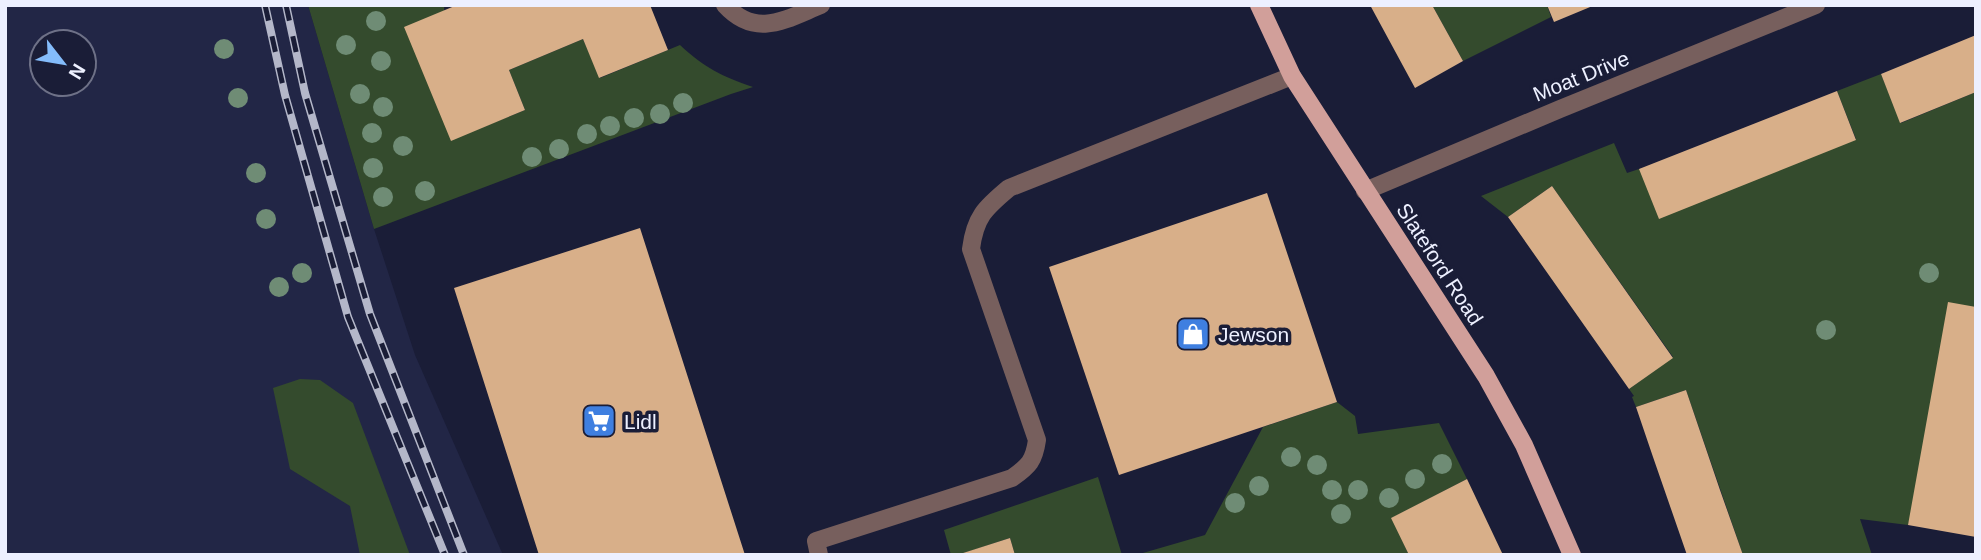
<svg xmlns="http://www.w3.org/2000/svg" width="1981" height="560" font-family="Helvetica,sans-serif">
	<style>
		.built { fill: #222646; fill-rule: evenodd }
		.green { fill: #344b2d }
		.building { fill: #d8af89 }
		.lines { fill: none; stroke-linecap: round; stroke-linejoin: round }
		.minor { stroke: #775f5d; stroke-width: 18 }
		.major { stroke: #d19f9a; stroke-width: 18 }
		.rail-casing { stroke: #b4b7c9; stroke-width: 8 }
		.rail { stroke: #1a1d37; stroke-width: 5; stroke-dasharray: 16; stroke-linecap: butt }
		.tree { fill: #6f8c75 }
		.labels { text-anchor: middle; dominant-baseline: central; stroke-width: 7; stroke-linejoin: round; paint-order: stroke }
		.street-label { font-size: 21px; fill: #edf0ff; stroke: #1a1d37 }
		.poi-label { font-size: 21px; fill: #edf0ff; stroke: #1a1d37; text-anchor: start }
	</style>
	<rect width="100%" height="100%" fill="#1a1d37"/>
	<path class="built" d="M 5,5 L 308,5 L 374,229 L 415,355 L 503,555 L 5,555 ZM 42,42 L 84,42 L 84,84 L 42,84 Z"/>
	<path class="green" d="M 308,5 L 444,5 L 451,140 L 525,110 L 509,70 L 583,39 L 600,78 L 680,45 C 705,68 721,76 753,87 L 731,94 L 374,229 Z
		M 1432,5 L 1547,5 L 1551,17 L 1463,61 Z
		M 1881,74 L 1901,123 L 1976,92 L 1976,307 L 1908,525 L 1860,519 L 1872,555 L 1743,555 L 1686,390 L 1636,407 L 1632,397 L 1634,396 L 1629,389 L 1673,357 L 1552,186 L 1508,217 L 1481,196 L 1614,143 L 1627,173 L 1639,169 L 1856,139 L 1837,91 Z
		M 300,379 L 320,380 L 353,403 L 410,555 L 360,555 L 350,506 L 290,469 L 273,388 Z
		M 1337,402 L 1355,416 L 1358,434 L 1439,423 L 1467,479 L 1392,518 L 1409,555 L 1136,555 L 1205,535 L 1263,427 Z
		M 1098,477 L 1122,555 L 1015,555 L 1010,538 L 958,555 L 951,555 L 944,530 Z"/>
	<path class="building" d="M 457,5 L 650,5 L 668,50 L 599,78 L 583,39 L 509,70 L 525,110 L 451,141 L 404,27 Z
		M 1370,5 L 1432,5 L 1463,61 L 1415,88 Z
		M 1547,5 L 1595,5 L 1554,22 Z
		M 1976,35 L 1976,92 L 1900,123 L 1881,74 Z
		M 1837,91 L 1856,140 L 1659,219 L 1639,169 Z
		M 1552,186 L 1673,358 L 1629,389 L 1508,217 Z
		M 1267,193 L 1337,402 L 1119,475 L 1049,267 Z
		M 640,228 L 745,555 L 539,555 L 454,288 Z
		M 1948,302 L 1976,307 L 1976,537 L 1908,525 Z
		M 1686,390 L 1720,490 L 1743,555 L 1687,555 L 1653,457 L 1636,407 Z
		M 1467,479 L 1503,555 L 1409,555 L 1391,518 Z
		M 1010,538 L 1015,555 L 960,555 L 960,554 Z"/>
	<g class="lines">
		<path class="minor" d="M 725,5 C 756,39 786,19 821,5
			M 1365,191 L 1560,109 L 1816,5
			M 819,555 L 816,541 L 1012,478 C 1029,466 1034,461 1037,440 L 971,249 C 975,217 985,208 1009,188 L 1292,76"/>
		<path class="major" d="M 1259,5 L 1292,76 L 1486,376 L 1524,445 L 1572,555"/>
		<defs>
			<path id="rail" d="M 265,5 L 285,95 L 348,317 L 445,555
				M 286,5 L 305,93 L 370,314 L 464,555"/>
		</defs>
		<use href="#rail" class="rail-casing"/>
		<use href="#rail" class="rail"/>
	</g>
	<g class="tree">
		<circle cx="376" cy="21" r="10"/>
		<circle cx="346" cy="45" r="10"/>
		<circle cx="224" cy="49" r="10"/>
		<circle cx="381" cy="61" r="10"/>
		<circle cx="360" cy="94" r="10"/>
		<circle cx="238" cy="98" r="10"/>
		<circle cx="683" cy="103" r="10"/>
		<circle cx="383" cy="107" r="10"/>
		<circle cx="660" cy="114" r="10"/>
		<circle cx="634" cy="118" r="10"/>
		<circle cx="610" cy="126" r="10"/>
		<circle cx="372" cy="133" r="10"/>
		<circle cx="587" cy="134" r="10"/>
		<circle cx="403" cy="146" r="10"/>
		<circle cx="559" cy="149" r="10"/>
		<circle cx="532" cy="157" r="10"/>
		<circle cx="373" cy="168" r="10"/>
		<circle cx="256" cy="173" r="10"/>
		<circle cx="425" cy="191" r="10"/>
		<circle cx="383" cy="197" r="10"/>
		<circle cx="266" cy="219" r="10"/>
		<circle cx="302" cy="273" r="10"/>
		<circle cx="1929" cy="273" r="10"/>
		<circle cx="279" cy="287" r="10"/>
		<circle cx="1826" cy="330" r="10"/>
		<circle cx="1291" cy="457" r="10"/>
		<circle cx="1442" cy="464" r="10"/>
		<circle cx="1317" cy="465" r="10"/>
		<circle cx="1415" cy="479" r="10"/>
		<circle cx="1259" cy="486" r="10"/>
		<circle cx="1332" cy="490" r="10"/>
		<circle cx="1358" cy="490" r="10"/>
		<circle cx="1389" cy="498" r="10"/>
		<circle cx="1235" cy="503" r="10"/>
		<circle cx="1341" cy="514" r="10"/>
	</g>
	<defs>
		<symbol id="shop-square" viewBox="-11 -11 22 22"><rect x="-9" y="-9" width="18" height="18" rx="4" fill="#3f7fe0" stroke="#1a1d37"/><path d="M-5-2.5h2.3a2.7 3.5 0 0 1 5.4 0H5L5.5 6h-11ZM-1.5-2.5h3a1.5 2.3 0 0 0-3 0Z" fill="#fff"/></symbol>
		<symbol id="supermarket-square" viewBox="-11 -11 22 22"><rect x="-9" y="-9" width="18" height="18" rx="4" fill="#3f7fe0" stroke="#1a1d37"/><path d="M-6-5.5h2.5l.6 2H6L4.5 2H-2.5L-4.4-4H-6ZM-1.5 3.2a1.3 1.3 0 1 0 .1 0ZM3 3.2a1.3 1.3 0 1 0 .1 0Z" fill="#fff"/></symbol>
	</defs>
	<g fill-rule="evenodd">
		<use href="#shop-square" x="1174" y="315" width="38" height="38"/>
		<use href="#supermarket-square" x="580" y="402" width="38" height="38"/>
	</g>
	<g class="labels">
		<g class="street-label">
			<text transform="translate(1581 76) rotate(-22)">Moat Drive</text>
			<text transform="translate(1440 264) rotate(57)">Slateford Road</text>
		</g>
		<g class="poi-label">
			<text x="1218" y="334">Jewson</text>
			<text x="624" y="421">Lidl</text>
		</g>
	</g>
	<rect width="1981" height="560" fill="none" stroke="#edf0ff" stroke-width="14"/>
	<g transform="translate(63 63) rotate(121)"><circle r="33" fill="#1a1d37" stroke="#6e7187" stroke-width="2"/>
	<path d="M0-5L12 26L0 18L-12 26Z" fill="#84bcfb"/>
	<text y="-10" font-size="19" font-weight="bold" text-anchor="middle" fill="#edf0ff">N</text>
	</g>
</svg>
